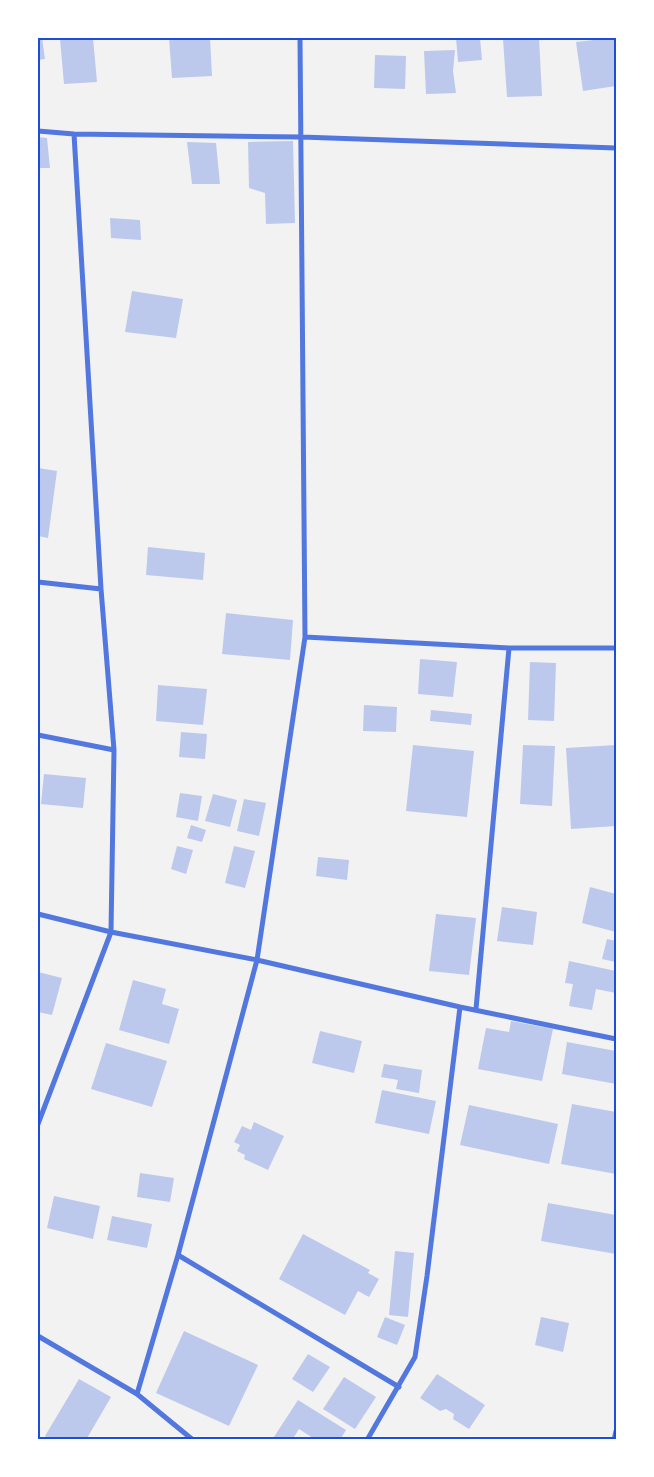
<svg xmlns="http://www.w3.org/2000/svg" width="654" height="1477" font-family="Roboto,sans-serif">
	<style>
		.building { fill: #bdc9ec }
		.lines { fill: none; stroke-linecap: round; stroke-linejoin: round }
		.minor { stroke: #5277de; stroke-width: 5 }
		.neatline { fill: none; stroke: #1d4ed8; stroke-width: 2 }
	</style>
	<rect width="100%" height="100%" fill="#f2f2f2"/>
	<path class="building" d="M 38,38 L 42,38 L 45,59 L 38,60 Z
		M 93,38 L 97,82 L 64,84 L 60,39 Z
		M 169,38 L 210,38 L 212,76 L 172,78 Z
		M 456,38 L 480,38 L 482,60 L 458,62 Z
		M 539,38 L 542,96 L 507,97 L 503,39 Z
		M 611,38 L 616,38 L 616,86 L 583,91 L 576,42 Z
		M 455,50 L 453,71 L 456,93 L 426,94 L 424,51 Z
		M 375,55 L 406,56 L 405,89 L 374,88 Z
		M 38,137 L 47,138 L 50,168 L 38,168 Z
		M 293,141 L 295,223 L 266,224 L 265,193 L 249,188 L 248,142 Z
		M 187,142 L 216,143 L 220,184 L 192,184 Z
		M 110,218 L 140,220 L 141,240 L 111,238 Z
		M 132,291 L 183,299 L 176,338 L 125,332 Z
		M 38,468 L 57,471 L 48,538 L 38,536 Z
		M 148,547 L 205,553 L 203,580 L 146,575 Z
		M 226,613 L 293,620 L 290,660 L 222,654 Z
		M 420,659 L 457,662 L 453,697 L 418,694 Z
		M 530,662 L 556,663 L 554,721 L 528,720 Z
		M 158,685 L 207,689 L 203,725 L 156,721 Z
		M 364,705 L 397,707 L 396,732 L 363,731 Z
		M 431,710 L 472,714 L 471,725 L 430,721 Z
		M 181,732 L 207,734 L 205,759 L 179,757 Z
		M 413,745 L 474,751 L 467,817 L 406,811 Z
		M 523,745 L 555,746 L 552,806 L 520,804 Z
		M 616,745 L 616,826 L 571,829 L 566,748 Z
		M 44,774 L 86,778 L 83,808 L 41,804 Z
		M 180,793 L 202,796 L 198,821 L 176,817 Z
		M 213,794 L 237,800 L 230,827 L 205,821 Z
		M 244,799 L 266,803 L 259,836 L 237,831 Z
		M 191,825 L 206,830 L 202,842 L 187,838 Z
		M 177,846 L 193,850 L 186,874 L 171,869 Z
		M 234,846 L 255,851 L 245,888 L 225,883 Z
		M 318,857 L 349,860 L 347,880 L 316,876 Z
		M 590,887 L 616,894 L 616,932 L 582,923 Z
		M 502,907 L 537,912 L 533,945 L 497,941 Z
		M 436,914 L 476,918 L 469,975 L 429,971 Z
		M 607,939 L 616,941 L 616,962 L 602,959 Z
		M 569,961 L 616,971 L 616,993 L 596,989 L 592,1010 L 569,1006 L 573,984 L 565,983 Z
		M 38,972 L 62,978 L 52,1015 L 38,1012 Z
		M 133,980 L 166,989 L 162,1004 L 179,1009 L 169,1044 L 119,1030 Z
		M 511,1021 L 553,1029 L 542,1081 L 478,1069 L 486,1028 L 509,1032 Z
		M 320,1031 L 362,1041 L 354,1073 L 312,1063 Z
		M 567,1042 L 616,1051 L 616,1084 L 562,1074 Z
		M 106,1043 L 167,1061 L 152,1107 L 91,1089 Z
		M 384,1064 L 422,1070 L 419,1093 L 396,1089 L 398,1080 L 381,1077 Z
		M 382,1090 L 436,1101 L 429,1134 L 375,1123 Z
		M 572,1104 L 616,1112 L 616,1174 L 561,1164 Z
		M 469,1105 L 558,1124 L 549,1164 L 460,1145 Z
		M 254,1122 L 284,1136 L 268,1170 L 244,1159 L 245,1155 L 237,1151 L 240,1145 L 234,1142 L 242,1126 L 251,1130 Z
		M 140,1173 L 174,1178 L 170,1202 L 137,1197 Z
		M 54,1196 L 100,1206 L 93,1239 L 47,1228 Z
		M 548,1203 L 616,1215 L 616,1254 L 541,1241 Z
		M 112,1216 L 152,1224 L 147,1248 L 107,1240 Z
		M 303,1234 L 370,1270 L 368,1273 L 379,1279 L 369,1297 L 358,1291 L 345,1315 L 279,1279 Z
		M 395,1251 L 414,1253 L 408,1317 L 389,1315 Z
		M 385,1317 L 405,1325 L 397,1345 L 377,1337 Z
		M 541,1317 L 569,1323 L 563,1352 L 535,1345 Z
		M 184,1331 L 258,1365 L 229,1426 L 156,1393 Z
		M 308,1354 L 330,1367 L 313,1392 L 292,1379 Z
		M 437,1374 L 485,1405 L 469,1429 L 453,1419 L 454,1414 L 446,1409 L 440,1411 L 420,1398 Z
		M 344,1377 L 376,1397 L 355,1429 L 323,1409 Z
		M 79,1379 L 111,1397 L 86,1440 L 51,1440 L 45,1436 Z
		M 298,1400 L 346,1430 L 340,1440 L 316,1440 L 299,1429 L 292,1440 L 272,1440 Z"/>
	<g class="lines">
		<path class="minor" d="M 38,131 L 74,134 L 301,137 L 616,148
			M 38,582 L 101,589
			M 305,637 L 509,648 L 616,648
			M 38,735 L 114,750
			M 38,914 L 111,932 L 257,960 L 460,1007 L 616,1039
			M 476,1009 L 509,648
			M 38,1124 L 111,932 L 114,750 L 101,589 L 74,134
			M 178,1255 L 399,1387
			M 38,1336 L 137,1394 L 193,1440
			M 137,1394 L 178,1255 L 257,960 L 305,637 L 300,38
			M 367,1440 L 415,1357 L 427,1276 L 460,1007
			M 614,1440 L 616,1431"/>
	</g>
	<rect width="654" height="1477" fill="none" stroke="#ffffff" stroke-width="78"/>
	<rect x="39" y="39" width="576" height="1399" class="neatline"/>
</svg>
